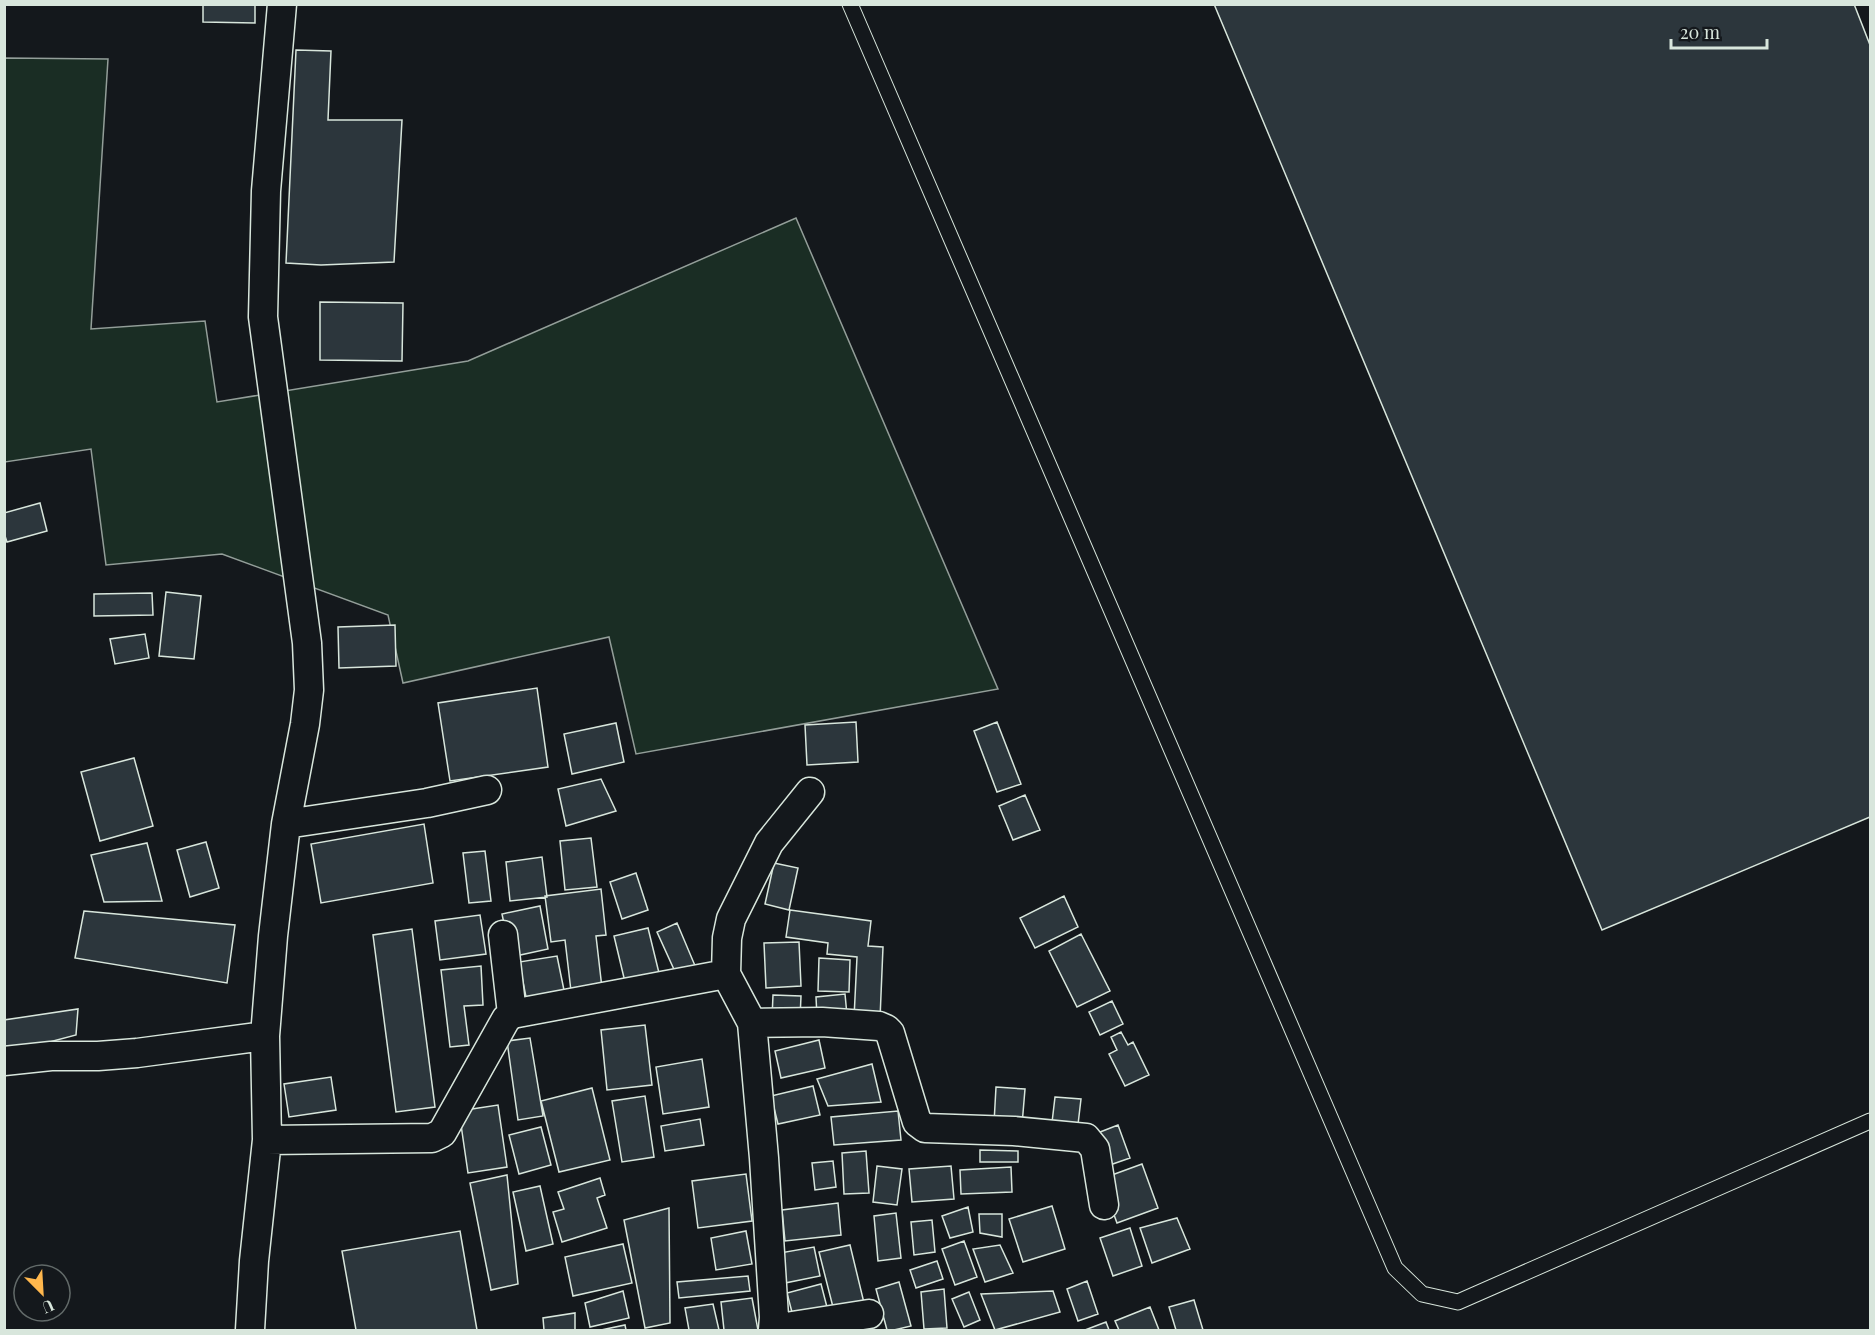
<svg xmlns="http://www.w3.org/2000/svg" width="1875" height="1335" font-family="'Playfair Display',serif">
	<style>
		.green { fill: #1a2d24; stroke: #939e99; stroke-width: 1.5 }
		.building { fill: #2c363c; stroke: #d8e6dc; stroke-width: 1.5 }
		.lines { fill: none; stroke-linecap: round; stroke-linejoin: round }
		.lane-casing { stroke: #d8e6dc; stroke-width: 17 }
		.street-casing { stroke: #d8e6dc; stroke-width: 31 }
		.lane { stroke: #14181c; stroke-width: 15 }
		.street { stroke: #14181c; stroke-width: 28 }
	</style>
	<rect width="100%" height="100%" fill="#14181c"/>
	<path class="green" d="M 5,58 L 108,59 L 91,329 L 205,321 L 217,402 L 468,361 L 796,218 L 998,689 L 636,754 L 609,637 L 403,683 L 388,615 L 222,554 L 106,565 L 91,449 L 5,462 Z"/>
	<path class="building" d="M 203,4 L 255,4 L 255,23 L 203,22 Z
		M 1214,4 L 1854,4 L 1870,45 L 1870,817 L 1602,930 Z
		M 296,50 L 331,51 L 328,120 L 402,120 L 394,262 L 321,265 L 286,263 Z
		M 320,302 L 403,303 L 402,361 L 320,360 Z
		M 40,503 L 47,531 L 7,542 L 4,533 L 4,513 Z
		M 166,592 L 201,596 L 194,659 L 159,656 Z
		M 152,593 L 153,615 L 94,616 L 94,594 Z
		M 395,625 L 396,666 L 339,668 L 338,627 Z
		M 145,634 L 149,658 L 115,664 L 110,639 Z
		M 537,688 L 548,767 L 450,781 L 438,703 Z
		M 856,722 L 858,762 L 807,765 L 805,725 Z
		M 997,722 L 1021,784 L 997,792 L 974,731 Z
		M 616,723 L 624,762 L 572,774 L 564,734 Z
		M 134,758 L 153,826 L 100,841 L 81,772 Z
		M 601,779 L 616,811 L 566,826 L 558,789 Z
		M 1025,795 L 1040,830 L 1013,840 L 999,806 Z
		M 424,824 L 433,883 L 321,903 L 311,844 Z
		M 591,838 L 597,887 L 565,890 L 560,841 Z
		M 206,842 L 219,888 L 190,897 L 177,850 Z
		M 147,843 L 162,901 L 104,902 L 91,855 Z
		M 485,851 L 491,901 L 469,903 L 463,853 Z
		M 542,857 L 547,897 L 510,901 L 506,862 Z
		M 774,863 L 798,868 L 789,910 L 765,904 Z
		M 636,873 L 648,910 L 622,919 L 610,882 Z
		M 601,889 L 606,935 L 596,936 L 602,988 L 571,991 L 565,940 L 551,942 L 545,896 Z
		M 1064,896 L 1078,927 L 1035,948 L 1020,918 Z
		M 540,906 L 548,949 L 511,957 L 502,914 Z
		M 790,910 L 871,921 L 868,946 L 883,947 L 880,1019 L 854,1018 L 857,957 L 827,954 L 828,943 L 786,937 Z
		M 84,911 L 235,925 L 227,983 L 75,958 Z
		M 480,915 L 486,954 L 440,960 L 435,921 Z
		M 677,923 L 696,968 L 677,976 L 657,932 Z
		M 648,928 L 659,973 L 625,982 L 614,936 Z
		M 412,929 L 435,1107 L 396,1112 L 373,935 Z
		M 1081,934 L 1110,991 L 1077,1007 L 1049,951 Z
		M 799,942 L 801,986 L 766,988 L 764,943 Z
		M 557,956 L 565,995 L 527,1002 L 519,962 Z
		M 819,958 L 850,960 L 849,992 L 818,991 Z
		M 481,966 L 483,1005 L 464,1006 L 469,1045 L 450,1047 L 441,970 Z
		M 845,994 L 847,1015 L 817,1017 L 816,997 Z
		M 773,995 L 801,996 L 800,1019 L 772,1018 Z
		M 1112,1001 L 1123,1024 L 1100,1035 L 1089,1012 Z
		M 78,1009 L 76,1035 L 4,1054 L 4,1020 Z
		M 645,1025 L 652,1085 L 607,1090 L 601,1030 Z
		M 1121,1032 L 1128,1045 L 1133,1042 L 1149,1075 L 1125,1086 L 1109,1054 L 1117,1050 L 1111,1037 Z
		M 530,1038 L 543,1116 L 518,1120 L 507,1041 Z
		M 819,1040 L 825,1068 L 781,1078 L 775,1051 Z
		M 702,1059 L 709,1107 L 663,1114 L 656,1067 Z
		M 872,1064 L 881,1102 L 828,1106 L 817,1079 Z
		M 331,1077 L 336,1110 L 289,1117 L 284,1084 Z
		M 813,1086 L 820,1115 L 778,1124 L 771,1096 Z
		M 996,1087 L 1025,1089 L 1022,1125 L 994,1123 Z
		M 592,1088 L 610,1160 L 559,1172 L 541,1101 Z
		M 645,1096 L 654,1157 L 622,1162 L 612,1101 Z
		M 1055,1097 L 1081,1099 L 1077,1133 L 1051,1131 Z
		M 498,1105 L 507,1167 L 468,1173 L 459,1111 Z
		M 898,1111 L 901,1140 L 834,1145 L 831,1117 Z
		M 700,1119 L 704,1145 L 665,1151 L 661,1126 Z
		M 1118,1125 L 1130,1158 L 1107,1166 L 1095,1134 Z
		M 541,1127 L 551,1165 L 519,1174 L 509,1135 Z
		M 980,1150 L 1018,1151 L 1018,1162 L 980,1162 Z
		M 866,1151 L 869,1193 L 844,1194 L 842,1153 Z
		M 833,1161 L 836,1187 L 815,1190 L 812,1163 Z
		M 1142,1164 L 1158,1208 L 1117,1223 L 1101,1179 Z
		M 877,1166 L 902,1169 L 897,1205 L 873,1202 Z
		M 951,1166 L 954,1199 L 912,1202 L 909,1169 Z
		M 1011,1167 L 1012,1192 L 961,1194 L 960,1170 Z
		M 746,1174 L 752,1221 L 698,1228 L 692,1181 Z
		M 507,1175 L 518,1284 L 491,1290 L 470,1183 Z
		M 600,1178 L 605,1195 L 597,1198 L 607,1228 L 562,1242 L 553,1212 L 564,1209 L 558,1192 Z
		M 540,1186 L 553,1244 L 526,1251 L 513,1192 Z
		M 838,1203 L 841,1235 L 785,1241 L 782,1210 Z
		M 1052,1206 L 1065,1249 L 1023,1262 L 1009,1219 Z
		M 968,1207 L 973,1232 L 950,1238 L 942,1216 Z
		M 669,1208 L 670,1323 L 645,1328 L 624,1220 Z
		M 896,1213 L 901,1258 L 878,1261 L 874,1216 Z
		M 979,1214 L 1002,1214 L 1002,1237 L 980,1233 Z
		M 1177,1218 L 1190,1249 L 1152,1263 L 1140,1228 Z
		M 932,1220 L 935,1252 L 914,1255 L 911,1222 Z
		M 1130,1228 L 1142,1266 L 1113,1276 L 1100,1238 Z
		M 460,1231 L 477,1330 L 356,1330 L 342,1251 Z
		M 746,1231 L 752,1264 L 716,1270 L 711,1238 Z
		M 964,1241 L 977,1277 L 955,1285 L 942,1249 Z
		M 623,1244 L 632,1283 L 573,1296 L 565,1257 Z
		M 850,1245 L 865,1307 L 835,1315 L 819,1252 Z
		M 1000,1245 L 1013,1273 L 985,1282 L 973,1249 Z
		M 814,1247 L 820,1276 L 780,1284 L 774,1254 Z
		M 937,1261 L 943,1279 L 916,1288 L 910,1270 Z
		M 748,1276 L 750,1291 L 679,1298 L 677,1282 Z
		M 1087,1281 L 1098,1314 L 1078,1321 L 1067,1289 Z
		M 899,1282 L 911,1326 L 894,1330 L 887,1330 L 876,1289 Z
		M 821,1284 L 828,1311 L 794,1320 L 787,1293 Z
		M 944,1289 L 947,1328 L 924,1329 L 921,1292 Z
		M 623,1291 L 629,1318 L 590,1327 L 585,1303 Z
		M 1053,1291 L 1060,1312 L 995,1330 L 981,1294 Z
		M 969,1292 L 980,1320 L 964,1327 L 952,1299 Z
		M 752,1298 L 758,1330 L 724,1330 L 721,1302 Z
		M 1194,1300 L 1203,1330 L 1176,1330 L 1169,1307 Z
		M 713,1304 L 719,1330 L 689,1330 L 685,1308 Z
		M 1150,1307 L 1159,1330 L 1119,1330 L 1115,1321 Z
		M 575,1313 L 575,1330 L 544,1330 L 543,1318 Z
		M 1106,1322 L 1109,1330 L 1085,1330 Z
		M 625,1325 L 626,1330 L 601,1330 Z"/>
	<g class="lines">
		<defs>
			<path id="lane" d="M 850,4 L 1395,1268 L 1422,1294 L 1458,1302 L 1870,1121"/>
			<path id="street" d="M 286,824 L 427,803 L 487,790
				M 503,935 L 512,1014
				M 726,974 L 727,938 L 731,919 L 769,843 L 810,792
				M 752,1023 L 822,1022 L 879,1026 L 886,1029 L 890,1033 L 917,1122 L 925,1128 L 1014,1131 L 1086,1138 L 1095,1149 L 1104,1205
				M 4,1061 L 51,1056 L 98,1056 L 137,1053 L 265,1036
				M 267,1140 L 432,1138 L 442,1133 L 506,1019 L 512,1014 L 726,974 L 752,1023 L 764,1158 L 774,1317 L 773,1330
				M 773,1329 L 869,1314
				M 250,1330 L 254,1261 L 267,1140 L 265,1036 L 273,936 L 286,824 L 305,724 L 309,690 L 307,643 L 263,317 L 266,191 L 282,4"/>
		</defs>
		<use href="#lane" class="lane-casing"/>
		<use href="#street" class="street-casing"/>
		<use href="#lane" class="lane"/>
		<use href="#street" class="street"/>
	</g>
	<rect width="1875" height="1335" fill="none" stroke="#d8e6dc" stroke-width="12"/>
	<g transform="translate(42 1293) rotate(156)"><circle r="28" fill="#14181c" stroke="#626a69" stroke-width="1.5"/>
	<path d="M0-4.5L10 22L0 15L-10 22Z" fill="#ffb74d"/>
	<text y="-9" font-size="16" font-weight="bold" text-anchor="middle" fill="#d8e6dc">U</text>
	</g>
	<path d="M1671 39v9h96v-9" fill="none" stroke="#d8e6dc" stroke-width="3"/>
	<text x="1680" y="39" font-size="18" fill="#d8e6dc" stroke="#14181c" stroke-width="4.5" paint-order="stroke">20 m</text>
</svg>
